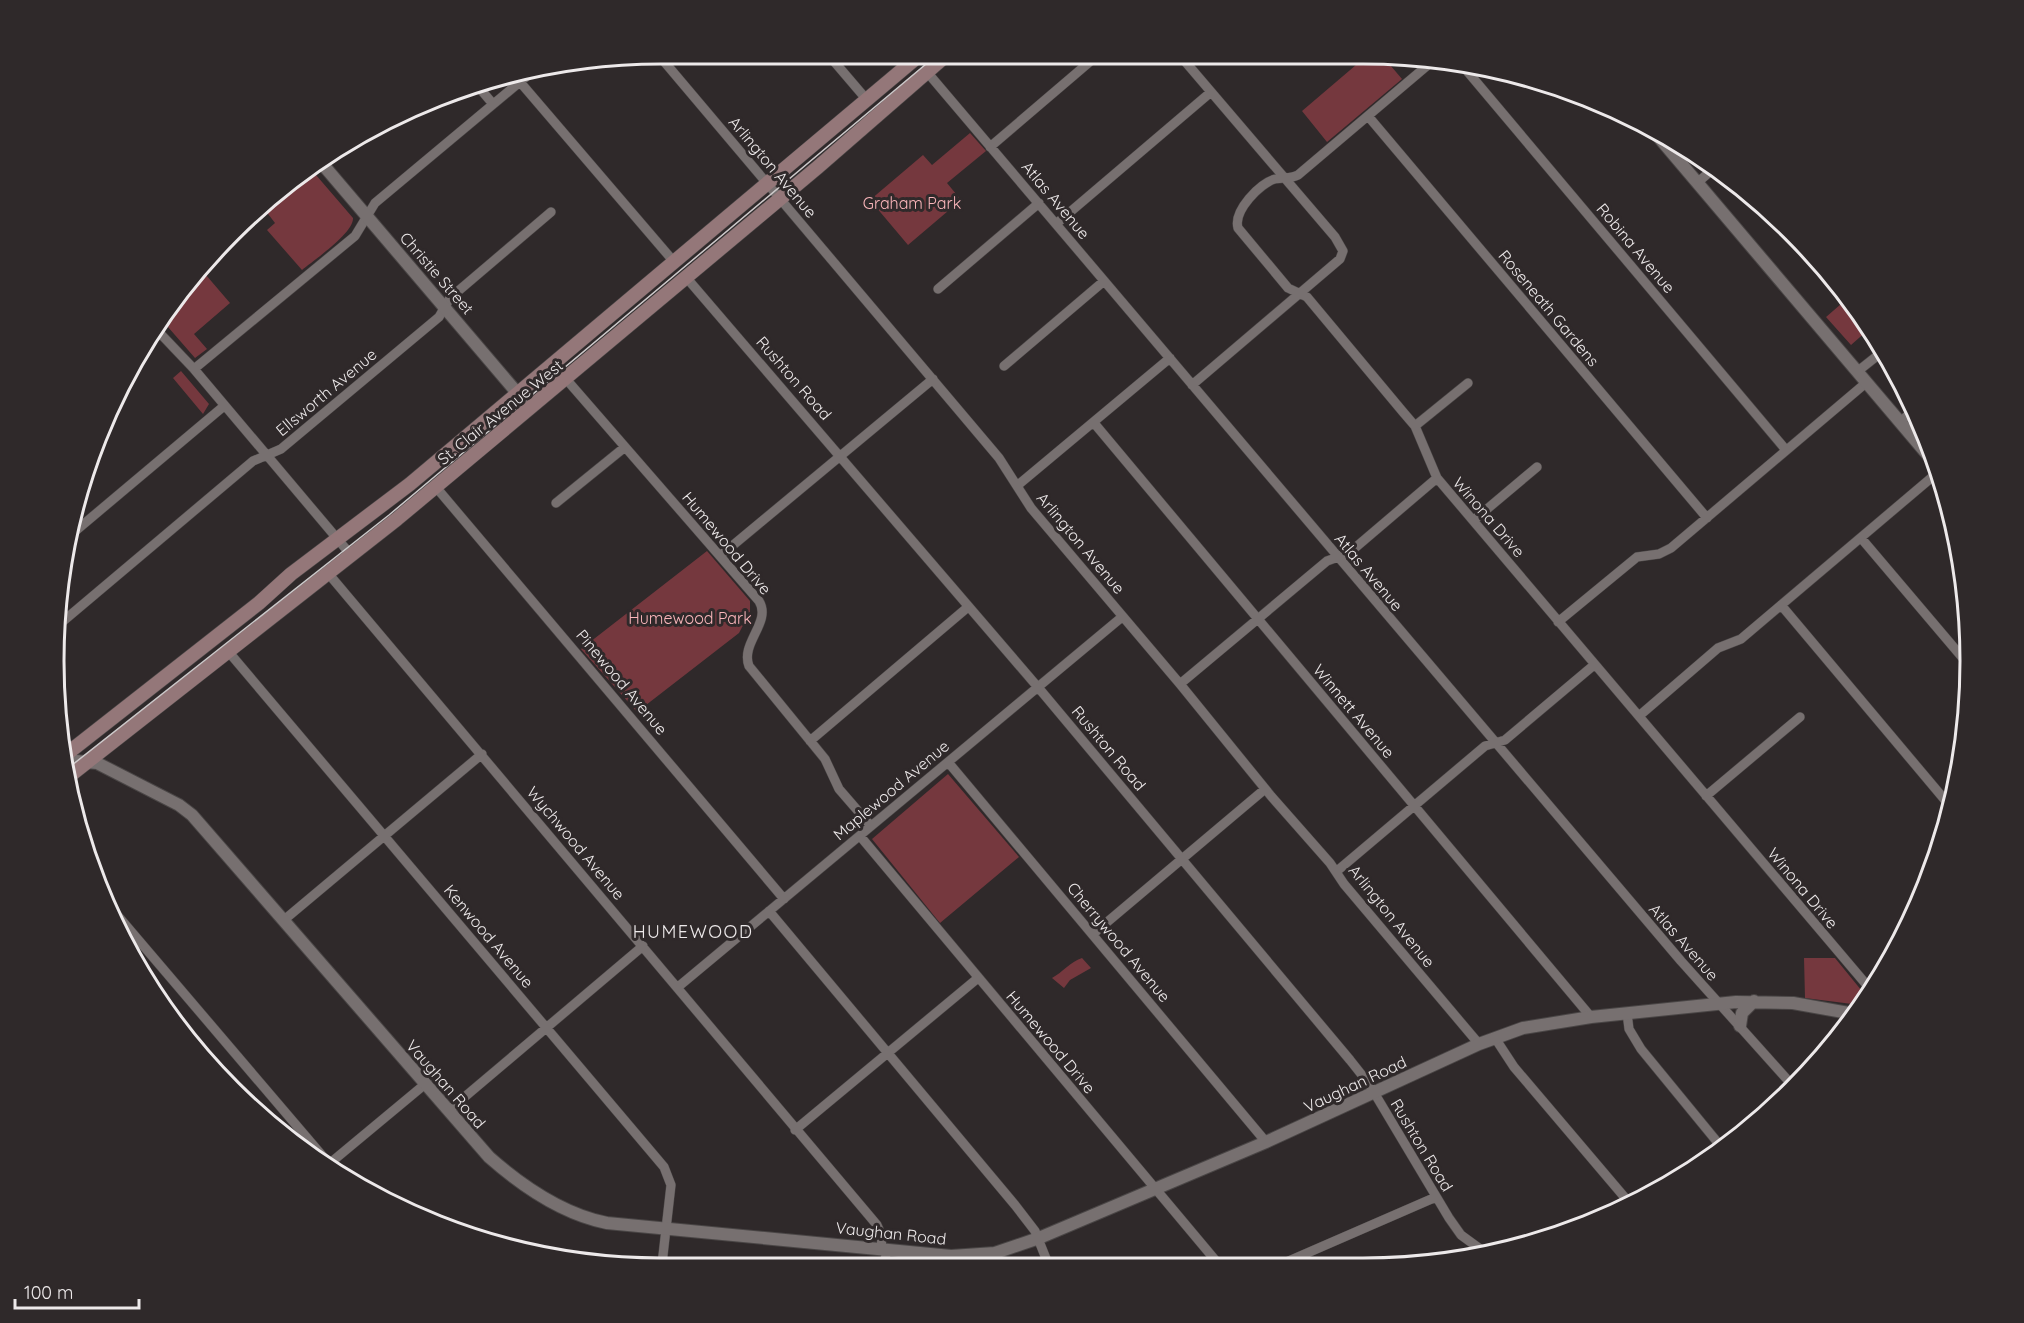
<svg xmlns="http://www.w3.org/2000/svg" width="2024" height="1323" font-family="Quicksand,sans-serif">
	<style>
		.green { fill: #75383e }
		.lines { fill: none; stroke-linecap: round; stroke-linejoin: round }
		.minor-casing { stroke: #4a4646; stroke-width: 10 }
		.tertiary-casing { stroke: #4a4646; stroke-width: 14 }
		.secondary-casing { stroke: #4a4646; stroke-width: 15 }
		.minor { stroke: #777070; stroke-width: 9 }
		.tertiary { stroke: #777070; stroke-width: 12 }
		.secondary { stroke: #947779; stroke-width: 14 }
		.tram { stroke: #cdc9ca; stroke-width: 1.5 }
		.labels { text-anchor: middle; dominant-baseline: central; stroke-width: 6; stroke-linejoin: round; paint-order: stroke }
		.street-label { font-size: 16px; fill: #ede9ea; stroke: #2f292a }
		.park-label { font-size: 16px; fill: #fbb6bb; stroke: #2f292a }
		.neighbourhood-label { font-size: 18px; letter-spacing: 1.5px; fill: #ede9ea; stroke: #2f292a }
		.rim { fill: none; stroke: #ede9ea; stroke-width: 3 }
	</style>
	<rect width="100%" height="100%" fill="#2f292a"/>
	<path class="green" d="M 1363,59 L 1385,59 L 1402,79 L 1327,142 L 1302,111 Z
		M 970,133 L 986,151 L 947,183 L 961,200 L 908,245 L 870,200 L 923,155 L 932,165 Z
		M 310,168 L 353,218 C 354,233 314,260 302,270 L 267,230 L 275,223 L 265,210 L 214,252 L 232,232 Z
		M 200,268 L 230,303 L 194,334 L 207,349 L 195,358 L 161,319 L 179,292 Z
		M 1848,298 L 1868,330 L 1851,345 L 1826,317 Z
		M 181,371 L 209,404 L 203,414 L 173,378 Z
		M 707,551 L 750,601 L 750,612 L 739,633 L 637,712 L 581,649 Z
		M 948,774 L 1019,857 L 940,923 L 872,839 Z
		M 1082,958 L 1091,968 L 1070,980 L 1064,988 L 1052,978 C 1063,972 1070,962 1082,958 Z
		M 1804,958 L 1835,958 L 1866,996 L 1860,1005 L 1805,998 Z"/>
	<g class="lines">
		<defs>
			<path id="minor" d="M 662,59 L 999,458 L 1031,508 L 1180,684 L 1271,796 L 1330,863 L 1344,884 L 1479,1044
				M 832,59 L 867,100
				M 1183,59 L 1335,237 L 1343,251 L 1340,259 L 1192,385
				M 1435,59 L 1298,175 C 1291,179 1283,177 1275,179 C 1260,183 1233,211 1238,228 L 1288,288 L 1307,297 L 1403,412 L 1415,426 L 1437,478 L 1871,990
				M 1462,65 L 1786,450
				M 927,72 L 1681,961 L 1793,1086
				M 520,82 L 675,263
				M 476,84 L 493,104
				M 1368,116 L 1707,518
				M 990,147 L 1093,59
				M 1697,183 L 1713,169
				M 1056,224 L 1211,92
				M 685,276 L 1042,692 L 1350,1060 L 1369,1084 L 1449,1218 L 1461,1235 L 1487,1254
				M 938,289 L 1039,203
				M 155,328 L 194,369 L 351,555
				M 1004,366 L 1104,281
				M 194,369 L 355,236 L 375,203 L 533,71
				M 1858,371 L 1882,352
				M 566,379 L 759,601 C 772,622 740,643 749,666 L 825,759 L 839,789 L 871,826
				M 1900,422 L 1914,410
				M 1094,423 L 1591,1017
				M 1415,426 L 1468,383
				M 1018,485 L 1170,358
				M 435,486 L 784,899
				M 556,503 L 625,447
				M 1474,520 L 1537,467
				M 73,533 L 224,406
				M 1861,538 L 1967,663
				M 720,556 L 933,379
				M 327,572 L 877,1225 L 882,1236 L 881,1250
				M 1781,605 L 1950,806
				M 1558,622 L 1637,557 L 1659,554 L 1671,548 L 1867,382
				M 55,628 L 253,461 L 281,449 L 439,317 L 450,298 L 551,212
				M 227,650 L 664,1167 L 671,1185 L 662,1264
				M 1180,684 L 1327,561 L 1349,553 L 1437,478
				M 1639,716 L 1718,648 L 1741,639 L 1937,473
				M 810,741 L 968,607
				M 948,762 L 1266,1142
				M 1706,796 L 1800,717
				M 860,836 L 1221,1267
				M 1337,871 L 1485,746 L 1505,740 L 1594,665
				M 112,909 L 337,1173
				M 769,911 L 1015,1205 L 1035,1231 L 1049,1266
				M 284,920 L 482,754
				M 1093,934 L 1265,789
				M 678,987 L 1122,617
				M 1627,1013 L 1629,1029 L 1641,1049 L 1723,1149
				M 1495,1038 L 1514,1067 L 1632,1206
				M 448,1111 L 643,946
				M 795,1130 L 978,978
				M 329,1164 L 424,1085
				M 1610,1214 L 1626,1201
				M 884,1265 L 887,1250
				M 1275,1267 L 1436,1197"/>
			<path id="tertiary" d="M 1651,128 L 1933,461
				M 319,160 L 530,408
				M 65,760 L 97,763 L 179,805 L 192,815 L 489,1157 C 523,1187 562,1214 607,1223 L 951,1256 L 995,1253 L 1039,1238 L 1266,1142 L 1479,1044 L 1523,1028 L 1591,1017 L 1736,1002 L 1793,1003 L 1854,1014
				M 1740,1026 L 1742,1013 L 1754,1001"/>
			<path id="secondary" d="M 64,756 L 259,603 L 291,574 L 410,484 L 915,59
				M 68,777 L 397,519 L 818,167 L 942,59"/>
		</defs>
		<use href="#minor" class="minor-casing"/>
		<use href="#tertiary" class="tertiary-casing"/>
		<use href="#secondary" class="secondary-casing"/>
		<use href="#minor" class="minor"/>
		<use href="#tertiary" class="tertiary"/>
		<use href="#secondary" class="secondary"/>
		<path class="tram" d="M 67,769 L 389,515 L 932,59"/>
	</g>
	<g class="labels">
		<g class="street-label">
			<text transform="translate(773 167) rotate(50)">Arlington Avenue</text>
			<text transform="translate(1056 200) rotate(50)">Atlas Avenue</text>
			<text transform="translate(1636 248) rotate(50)">Robina Avenue</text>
			<text transform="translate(437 273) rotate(49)">Christie Street</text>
			<text transform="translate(1549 308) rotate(50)">Roseneath Gardens</text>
			<text transform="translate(794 378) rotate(49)">Rushton Road</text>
			<text transform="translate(326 392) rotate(-40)">Ellsworth Avenue</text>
			<text transform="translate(500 412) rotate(-39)">St. Clair Avenue West</text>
			<text transform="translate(1489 517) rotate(49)">Winona Drive</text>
			<text transform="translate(727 543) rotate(50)">Humewood Drive</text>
			<text transform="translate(1081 543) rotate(50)">Arlington Avenue</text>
			<text transform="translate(1369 572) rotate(50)">Atlas Avenue</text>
			<text transform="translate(622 682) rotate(50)">Pinewood Avenue</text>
			<text transform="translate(1354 711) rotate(50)">Winnett Avenue</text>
			<text transform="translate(1109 748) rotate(50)">Rushton Road</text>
			<text transform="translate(891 790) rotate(-40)">Maplewood Avenue</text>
			<text transform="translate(576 843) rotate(50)">Wychwood Avenue</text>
			<text transform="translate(1803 888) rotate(50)">Winona Drive</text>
			<text transform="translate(1392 916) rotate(51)">Arlington Avenue</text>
			<text transform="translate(489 936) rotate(50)">Kenwood Avenue</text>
			<text transform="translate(1119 942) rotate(50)">Cherrywood Avenue</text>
			<text transform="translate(1684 942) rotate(49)">Atlas Avenue</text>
			<text transform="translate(1051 1042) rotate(50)">Humewood Drive</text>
			<text transform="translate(446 1084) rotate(49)">Vaughan Road</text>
			<text transform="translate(1355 1084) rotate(-25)">Vaughan Road</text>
			<text transform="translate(1422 1145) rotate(59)">Rushton Road</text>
			<text transform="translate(891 1233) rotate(6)">Vaughan Road</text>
		</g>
		<g class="park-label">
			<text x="912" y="203">Graham Park</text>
			<text x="690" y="618">Humewood Park</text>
		</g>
		<g class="neighbourhood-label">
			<text x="693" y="931">HUMEWOOD</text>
		</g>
	</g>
	<path d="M0 0H2024V1323H0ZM661 64H1363A597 597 0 0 1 1960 661V661A597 597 0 0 1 1363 1258H661A597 597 0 0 1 64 661V661A597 597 0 0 1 661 64Z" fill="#2f292a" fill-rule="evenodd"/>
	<path class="rim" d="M661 64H1363A597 597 0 0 1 1960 661V661A597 597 0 0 1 1363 1258H661A597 597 0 0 1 64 661V661A597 597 0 0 1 661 64Z"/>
	<path d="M15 1299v9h124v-9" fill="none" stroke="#ede9ea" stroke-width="3"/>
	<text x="24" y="1299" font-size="18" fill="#ede9ea" stroke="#2f292a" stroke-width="4.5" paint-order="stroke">100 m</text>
</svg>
